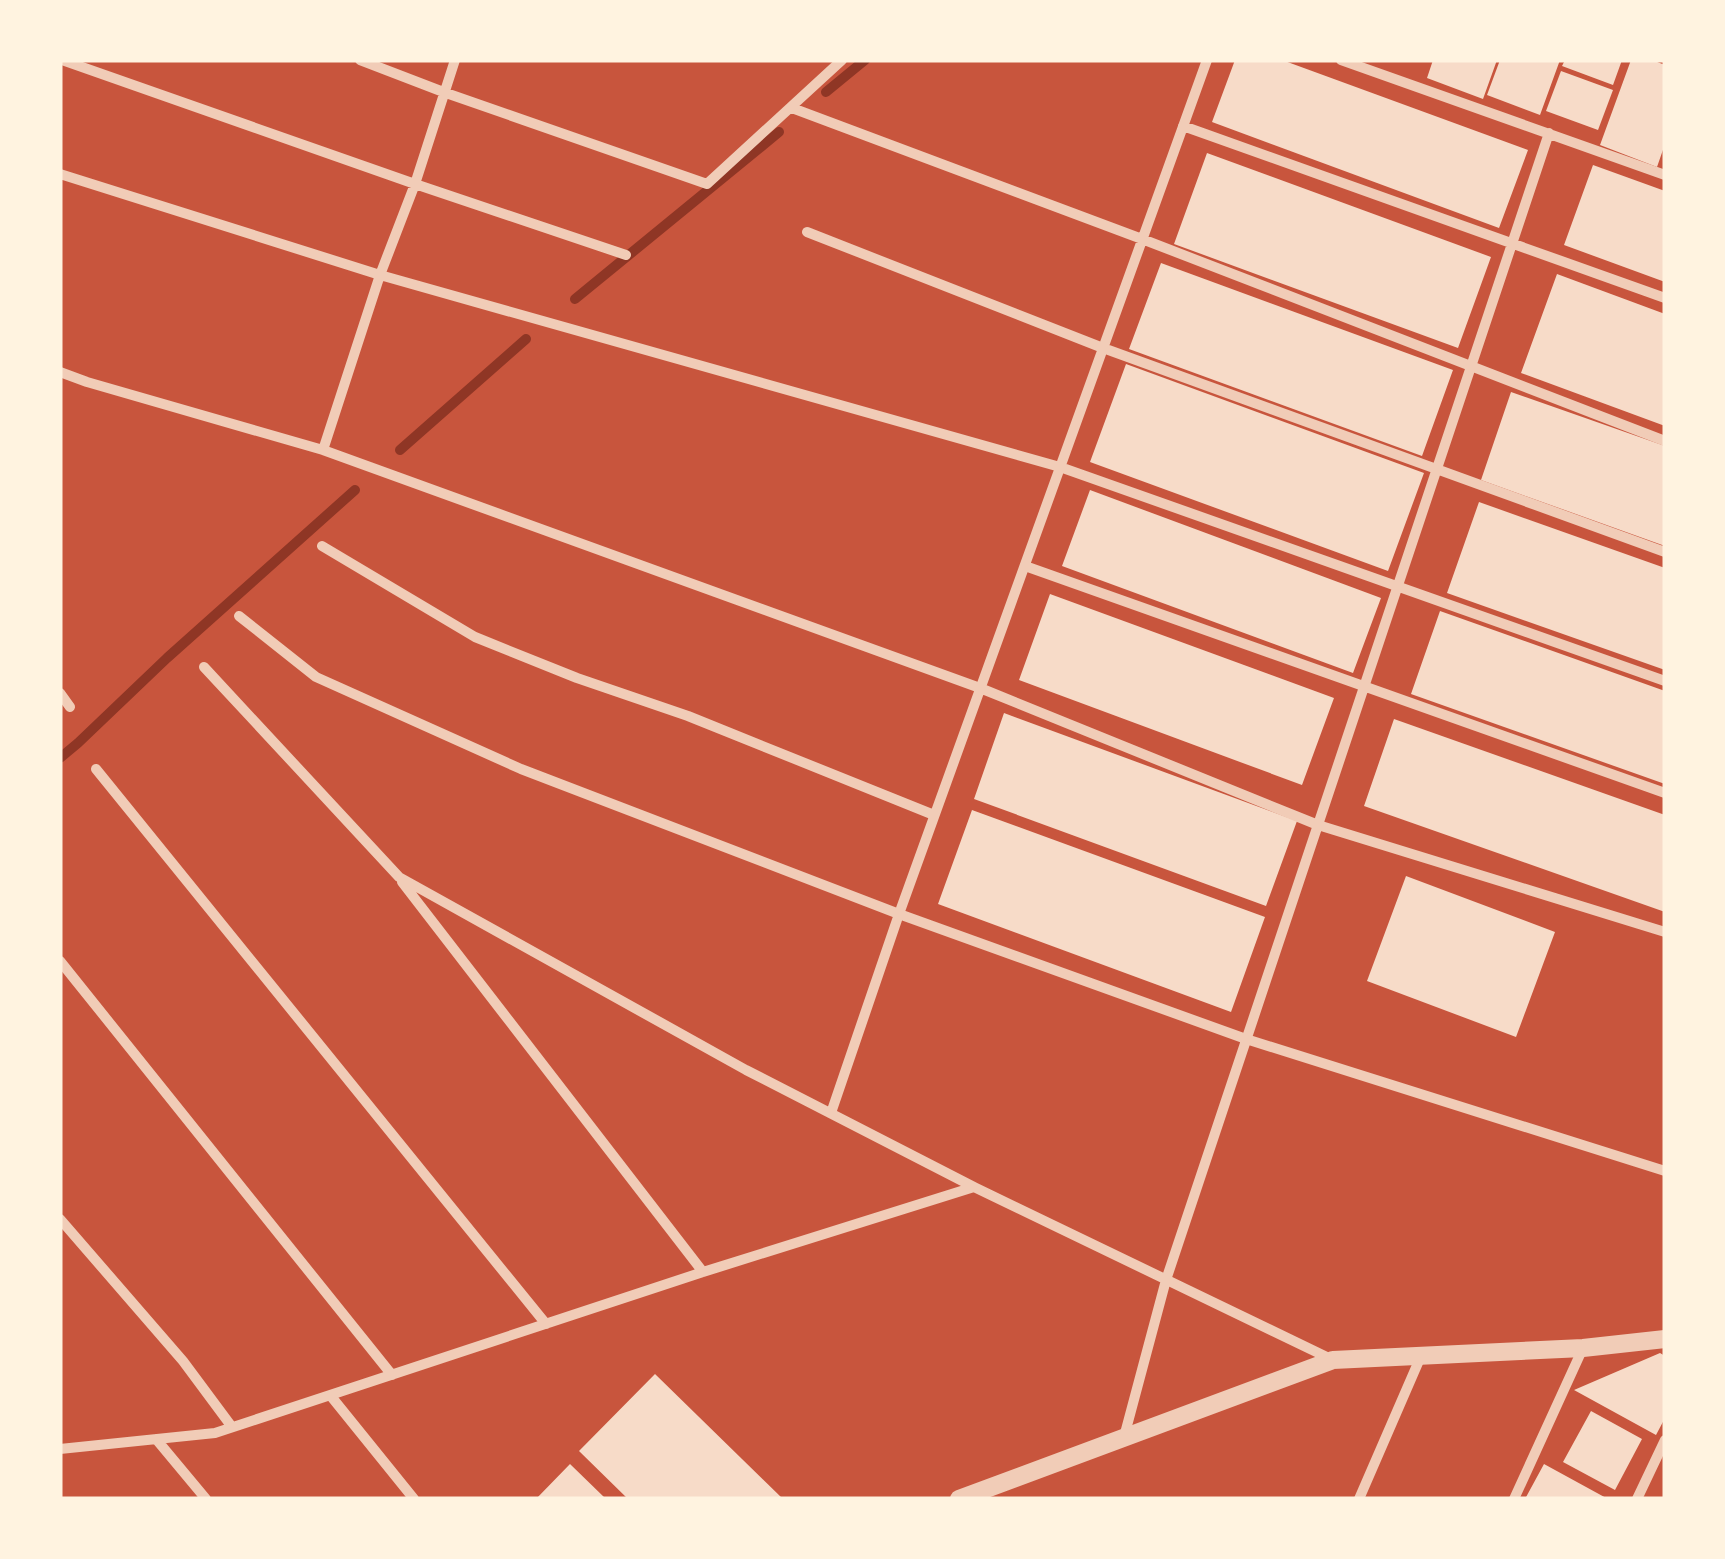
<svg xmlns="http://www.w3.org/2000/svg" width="1725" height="1559" font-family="Figtree,sans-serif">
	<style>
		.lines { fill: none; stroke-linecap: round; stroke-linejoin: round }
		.stream { stroke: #8f3625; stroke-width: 10 }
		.building { fill: #f7dbc8 }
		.minor { stroke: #f1ccb7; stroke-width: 10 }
		.tertiary { stroke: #f1ccb7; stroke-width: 18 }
	</style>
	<rect width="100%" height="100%" fill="#c8553d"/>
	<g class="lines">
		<path class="stream" d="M 826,92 L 865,60
			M 575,299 L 779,132
			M 400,450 L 526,339
			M 60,758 L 78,743 L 167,658 L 355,490"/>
	</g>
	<path class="building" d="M 1235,60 L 1282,60 L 1528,150 L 1499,228 L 1212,122 Z
		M 1433,60 L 1497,60 L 1483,99 L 1427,78 Z
		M 1500,60 L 1560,60 L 1540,115 L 1487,95 Z
		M 1565,60 L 1622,60 L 1613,85 L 1562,66 Z
		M 1631,60 L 1652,60 L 1665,65 L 1665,144 L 1657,167 L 1600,145 Z
		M 1561,71 L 1613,90 L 1598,130 L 1546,111 Z
		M 1207,153 L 1491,257 L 1458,348 L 1174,244 Z
		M 1593,165 L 1665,191 L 1665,282 L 1564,245 Z
		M 1161,263 L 1453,370 L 1422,456 L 1129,349 Z
		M 1557,274 L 1665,314 L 1665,426 L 1521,373 Z
		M 1126,364 L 1424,473 L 1388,571 L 1090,462 Z
		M 1511,392 L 1665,446 L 1665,546 L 1481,480 Z
		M 1090,490 L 1381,598 L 1353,673 L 1062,566 Z
		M 1479,502 L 1665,568 L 1665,670 L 1447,593 Z
		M 1050,594 L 1334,698 L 1302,785 L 1019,680 Z
		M 1440,611 L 1665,691 L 1665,784 L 1411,694 Z
		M 1004,713 L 1297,821 L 1266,906 L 974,799 Z
		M 1394,719 L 1665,815 L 1665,912 L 1364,806 Z
		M 972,810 L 1265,917 L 1231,1012 L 938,904 Z
		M 1406,876 L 1555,932 L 1516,1037 L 1367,981 Z
		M 1660,1353 L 1665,1356 L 1665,1418 L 1656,1435 L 1574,1390 Z
		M 655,1374 L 783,1499 L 628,1499 L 579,1451 Z
		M 1591,1411 L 1642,1439 L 1615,1490 L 1563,1462 Z
		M 570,1464 L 606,1499 L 536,1499 Z
		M 1544,1464 L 1608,1499 L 1525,1499 Z"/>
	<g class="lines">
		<path class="minor" d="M 62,60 L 415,184 L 626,255
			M 360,60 L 446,93 L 707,184 L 842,60
			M 1341,60 L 1665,175
			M 792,108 L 1142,239 L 1665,441
			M 1183,126 L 1665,298
			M 60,174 L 380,275 L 1060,467 L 1665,681
			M 807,232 L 1103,348 L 1665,552
			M 60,372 L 87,382 L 323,450 L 980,688 L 1318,825 L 1665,932
			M 323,450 L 380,275 L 415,184 L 455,60
			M 322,546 L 475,637 L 577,678 L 688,716 L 934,815
			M 1025,566 L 1665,793
			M 239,616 L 316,677 L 521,769 L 899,914 L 1246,1039 L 1665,1171
			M 204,667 L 399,877 L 746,1070 L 974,1187 L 1333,1360
			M 60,693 L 70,707
			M 96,769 L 546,1324
			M 402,882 L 703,1272
			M 60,961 L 392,1375
			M 831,1113 L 899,914 L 1207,60
			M 60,1219 L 183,1361 L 232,1427
			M 330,1395 L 414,1499
			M 1124,1437 L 1166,1280 L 1549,133
			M 156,1439 L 206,1499
			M 60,1449 L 215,1433 L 703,1272 L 974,1187
			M 1359,1499 L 1421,1356
			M 1514,1499 L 1583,1348
			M 1637,1499 L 1665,1440"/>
		<path class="tertiary" d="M 959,1499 L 1333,1360 L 1583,1348 L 1665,1339"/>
	</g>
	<rect width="1725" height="1559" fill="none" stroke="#fff3e0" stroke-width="125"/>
</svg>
